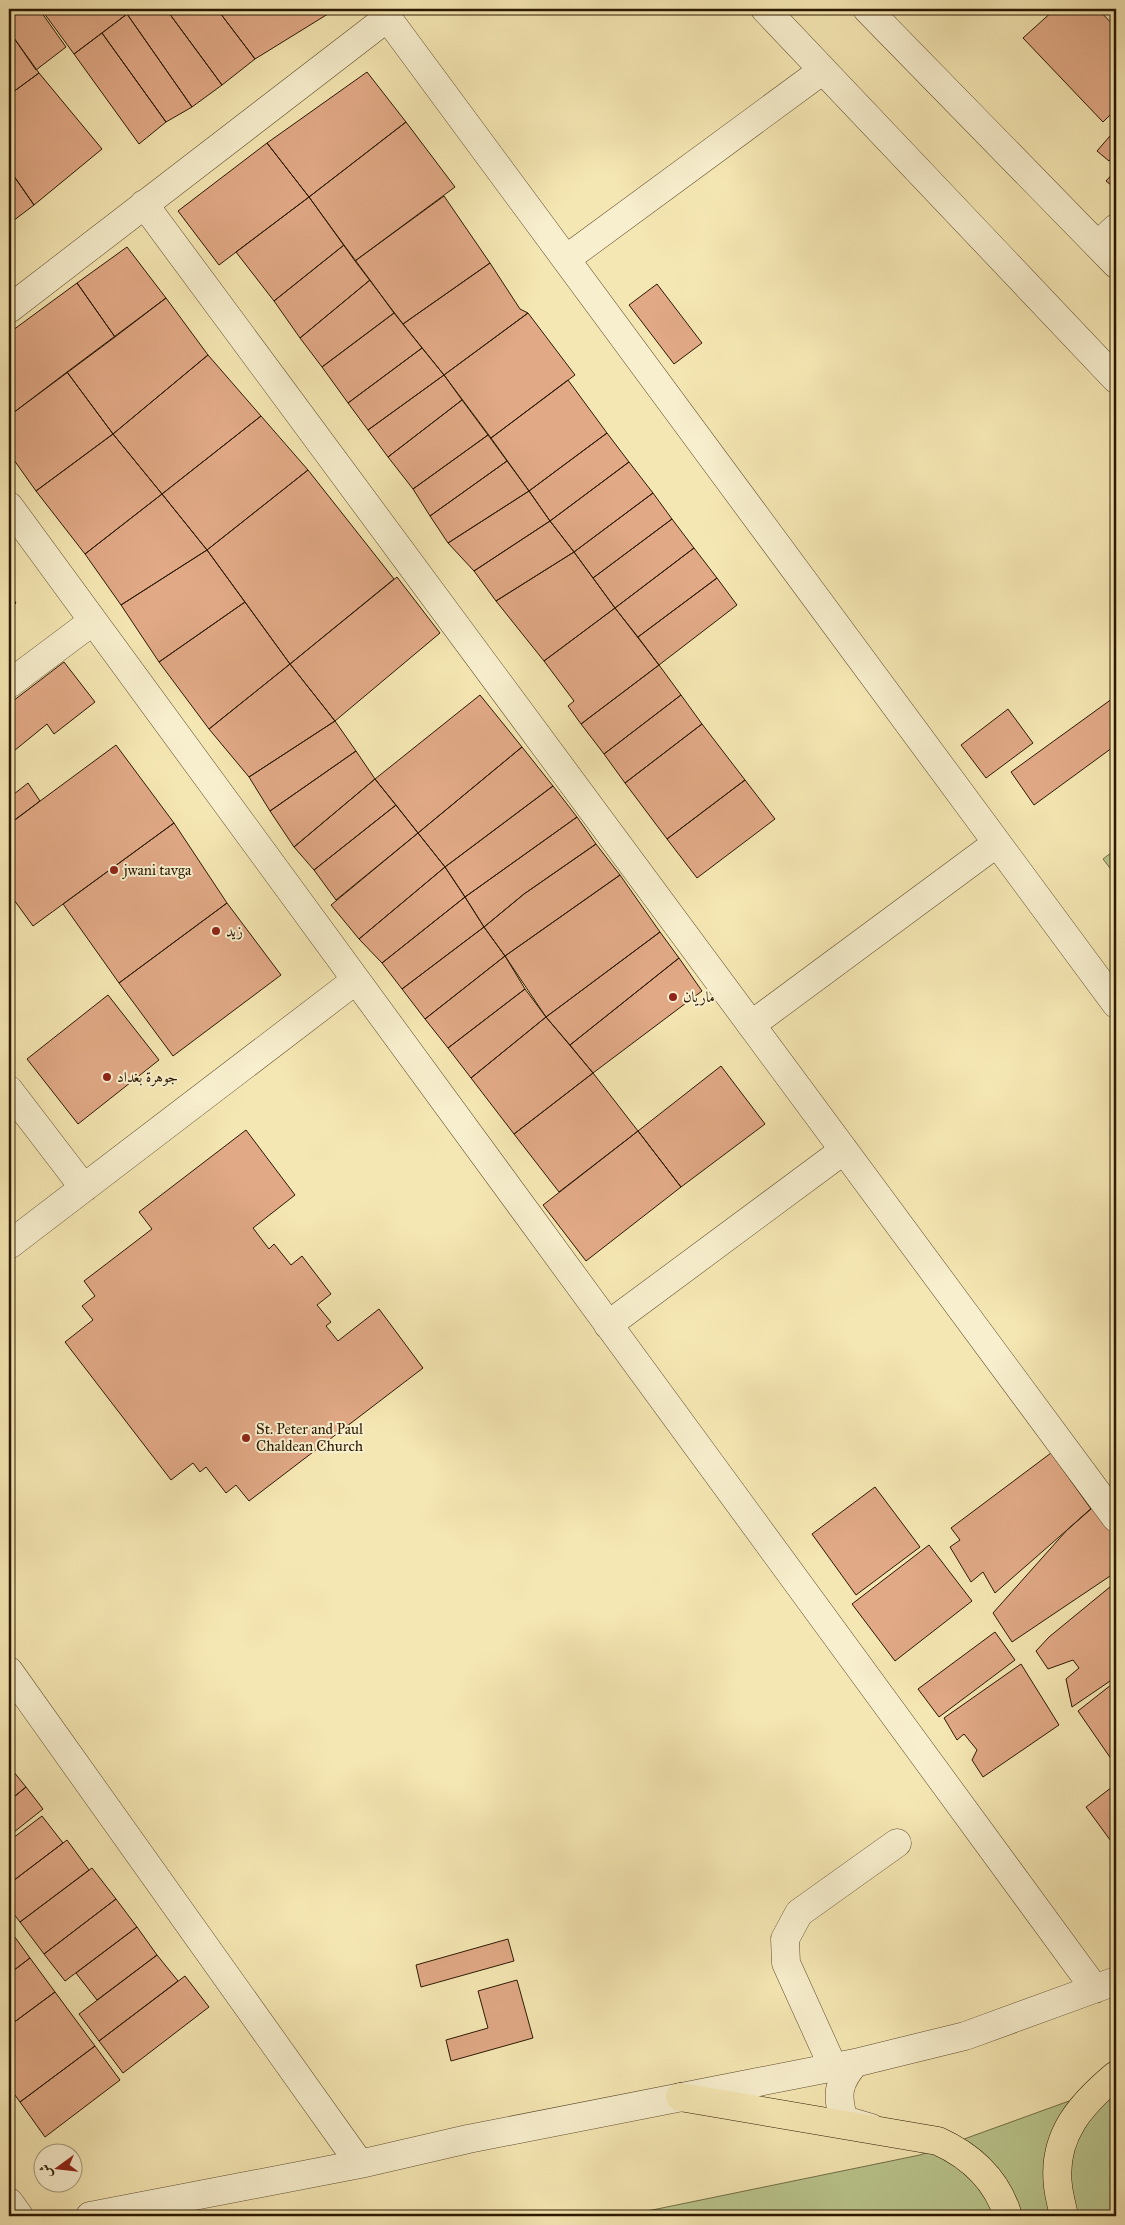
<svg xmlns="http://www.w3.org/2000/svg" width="1125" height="2225" font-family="'IM FELL Great Primer',Amiri,serif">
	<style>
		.green { fill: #bac68e; stroke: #726f47 }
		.building { fill: #e1a986; stroke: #2b1800 }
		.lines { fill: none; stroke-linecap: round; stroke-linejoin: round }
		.minor-casing { stroke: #5e4c2d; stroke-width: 29 }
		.highway-casing { stroke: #2b1800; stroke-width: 29 }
		.minor { stroke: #f8efce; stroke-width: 28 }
		.highway { stroke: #f5e7b3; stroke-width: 28 }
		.poi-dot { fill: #8f2418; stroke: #f8efce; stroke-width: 2 }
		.labels { text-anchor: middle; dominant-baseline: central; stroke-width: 4; stroke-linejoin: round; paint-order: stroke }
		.poi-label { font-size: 15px; fill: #2b1800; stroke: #f8efce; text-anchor: start }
	</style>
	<rect width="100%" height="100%" fill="#f5e7b3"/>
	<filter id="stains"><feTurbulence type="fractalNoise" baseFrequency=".004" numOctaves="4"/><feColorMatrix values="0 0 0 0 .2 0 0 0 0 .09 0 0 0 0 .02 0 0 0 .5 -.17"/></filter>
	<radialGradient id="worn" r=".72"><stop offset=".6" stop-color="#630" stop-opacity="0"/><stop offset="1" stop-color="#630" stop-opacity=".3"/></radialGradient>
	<path class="green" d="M 1116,849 L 1116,876 L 1103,859 Z
		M 1116,2084 L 1116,2216 L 623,2216 L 920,2155 Z"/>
	<path class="building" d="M 9,9 L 39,9 L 66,47 L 36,70 L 9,31 Z
		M 41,9 L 123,9 L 127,14 L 74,54 Z
		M 134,9 L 166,9 L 222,85 L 192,107 L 127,14 Z
		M 166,9 L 217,9 L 255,59 L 222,85 Z
		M 217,9 L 336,9 L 255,59 Z
		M 1055,9 L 1098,9 L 1116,28 L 1116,109 L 1103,122 L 1023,38 Z
		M 127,14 L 192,107 L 166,122 L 102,33 Z
		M 9,31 L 39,73 L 9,95 Z
		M 102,33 L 166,122 L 139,144 L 74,54 Z
		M 367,72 L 406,122 L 309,197 L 267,143 Z
		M 39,73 L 102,149 L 34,205 L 9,169 L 9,95 Z
		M 406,122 L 455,187 L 355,261 L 309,197 Z
		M 1116,129 L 1116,153 L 1109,161 L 1097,151 Z
		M 267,143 L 309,197 L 219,265 L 178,211 Z
		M 9,169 L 34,205 L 9,224 Z
		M 1116,170 L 1116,189 L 1106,181 Z
		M 444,196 L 490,263 L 403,324 L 355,261 Z
		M 309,197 L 344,245 L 274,301 L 236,252 Z
		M 344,245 L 370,280 L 300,338 L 274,301 Z
		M 127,247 L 166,298 L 115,337 L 77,283 Z
		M 490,263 L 520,309 L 528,313 L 444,375 L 403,324 Z
		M 370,280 L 394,313 L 322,367 L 300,338 Z
		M 77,283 L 115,337 L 9,416 L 9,333 Z
		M 657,284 L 702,343 L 674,364 L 629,305 Z
		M 166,298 L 208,355 L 113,434 L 67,372 Z
		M 394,313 L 422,348 L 348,403 L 322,367 Z
		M 528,313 L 575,375 L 491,438 L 444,375 Z
		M 422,348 L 444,375 L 368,430 L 348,403 Z
		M 208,355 L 261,416 L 162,494 L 113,434 Z
		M 67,372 L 113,434 L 36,491 L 9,453 L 9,416 Z
		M 444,375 L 462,400 L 388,457 L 368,430 Z
		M 568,380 L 607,433 L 529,491 L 491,438 Z
		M 462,400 L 488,435 L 413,489 L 388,457 Z
		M 261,416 L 308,470 L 207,550 L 162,494 Z
		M 607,433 L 629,462 L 550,521 L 529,491 Z
		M 113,434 L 162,494 L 85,554 L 36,491 Z
		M 488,435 L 507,461 L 430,516 L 413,489 Z
		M 507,461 L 529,491 L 448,543 L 430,516 Z
		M 629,462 L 653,493 L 574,552 L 550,521 Z
		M 308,470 L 394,579 L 290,664 L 207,550 Z
		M 529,491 L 550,521 L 474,571 L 448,543 Z
		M 653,493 L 672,519 L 593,578 L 574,552 Z
		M 162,494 L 207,550 L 121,605 L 85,554 Z
		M 672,519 L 694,548 L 615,608 L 593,578 Z
		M 550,521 L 574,552 L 496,601 L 474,571 Z
		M 694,548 L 717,578 L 638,637 L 615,608 Z
		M 207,550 L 245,602 L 159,662 L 121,605 Z
		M 574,552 L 615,608 L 544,661 L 496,601 Z
		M 397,577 L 440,633 L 335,721 L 290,664 Z
		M 717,578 L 737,605 L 659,665 L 638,637 Z
		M 9,593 L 16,603 L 9,608 Z
		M 245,602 L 290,664 L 209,729 L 159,662 Z
		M 615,608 L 659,665 L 581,724 L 568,706 L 574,701 L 544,661 Z
		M 64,662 L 95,702 L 54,734 L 47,724 L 9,755 L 9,704 Z
		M 290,664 L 335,721 L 249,777 L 209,729 Z
		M 659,665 L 681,695 L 604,754 L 581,724 Z
		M 480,695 L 522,747 L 418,833 L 375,779 Z
		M 681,695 L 702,724 L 625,783 L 604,754 Z
		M 1116,696 L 1116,745 L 1034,805 L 1011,772 Z
		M 1008,709 L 1033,743 L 986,778 L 961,745 Z
		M 335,721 L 356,751 L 270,811 L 249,777 Z
		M 702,724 L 745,780 L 667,839 L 625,783 Z
		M 116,745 L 174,823 L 33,926 L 9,893 L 9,824 Z
		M 522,747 L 553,786 L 445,867 L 418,833 Z
		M 356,751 L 375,779 L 294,847 L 270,811 Z
		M 375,779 L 396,805 L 314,870 L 294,847 Z
		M 745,780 L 775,819 L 697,878 L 667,839 Z
		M 28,783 L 40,801 L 15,820 L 9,812 L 9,798 Z
		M 553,786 L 577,817 L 465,897 L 445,867 Z
		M 396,805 L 418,833 L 336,900 L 314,870 Z
		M 577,817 L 596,844 L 524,894 L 484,927 L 465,897 Z
		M 174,823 L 227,903 L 119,983 L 63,904 Z
		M 418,833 L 445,867 L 359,939 L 331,905 Z
		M 596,844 L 620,875 L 505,956 L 484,927 L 524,894 Z
		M 445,867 L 465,897 L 382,963 L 359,939 Z
		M 620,875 L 660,932 L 546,1017 L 505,956 Z
		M 465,897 L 484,927 L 402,989 L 382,963 Z
		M 227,903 L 281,975 L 173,1056 L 119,983 Z
		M 484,927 L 505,956 L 425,1019 L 402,989 Z
		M 660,932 L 679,958 L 570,1045 L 546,1017 Z
		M 505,956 L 525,989 L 448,1048 L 425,1019 Z
		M 679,958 L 702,991 L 593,1073 L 570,1045 Z
		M 525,989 L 546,1017 L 471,1078 L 448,1048 Z
		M 108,995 L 159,1060 L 78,1124 L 27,1059 Z
		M 546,1017 L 593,1073 L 514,1134 L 471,1078 Z
		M 721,1066 L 765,1124 L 681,1187 L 638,1131 Z
		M 593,1073 L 638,1131 L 559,1192 L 514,1134 Z
		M 246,1130 L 295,1195 L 253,1228 L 269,1249 L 274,1244 L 291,1265 L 302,1256 L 331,1294 L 317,1305 L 331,1322 L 326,1326 L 338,1341 L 379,1309 L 423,1368 L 249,1501 L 236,1485 L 226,1493 L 206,1467 L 200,1472 L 193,1463 L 171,1480 L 65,1342 L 93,1320 L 82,1306 L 95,1296 L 84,1281 L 152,1229 L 139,1212 Z
		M 638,1131 L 681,1187 L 586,1261 L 543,1205 Z
		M 1051,1453 L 1091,1509 L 995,1593 L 983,1572 L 971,1582 L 950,1547 L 960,1540 L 951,1528 Z
		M 875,1487 L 920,1547 L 856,1595 L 812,1534 Z
		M 1096,1504 L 1116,1523 L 1116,1572 L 1012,1642 L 993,1613 L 1067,1530 Z
		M 929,1545 L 972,1601 L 895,1661 L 852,1604 Z
		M 1116,1582 L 1116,1677 L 1072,1707 L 1066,1679 L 1079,1668 L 1073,1660 L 1048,1669 L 1036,1651 L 1049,1637 Z
		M 995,1632 L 1015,1660 L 939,1717 L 918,1689 Z
		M 1021,1664 L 1059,1725 L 983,1777 L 972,1760 L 977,1750 L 964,1734 L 957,1740 L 944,1718 Z
		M 1116,1681 L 1116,1766 L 1078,1711 Z
		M 9,1766 L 26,1787 L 9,1801 Z
		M 1116,1784 L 1116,1848 L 1086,1807 Z
		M 26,1787 L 43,1809 L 9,1836 L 9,1801 Z
		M 42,1816 L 63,1843 L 9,1884 L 9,1841 Z
		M 67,1840 L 89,1870 L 20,1922 L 9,1908 L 9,1884 Z
		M 92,1868 L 116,1899 L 44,1954 L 20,1922 Z
		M 116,1899 L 137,1927 L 65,1981 L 44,1954 Z
		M 137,1927 L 157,1955 L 97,2000 L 76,1973 Z
		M 9,1929 L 30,1958 L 9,1974 Z
		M 508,1939 L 514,1961 L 421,1987 L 416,1965 Z
		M 157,1955 L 178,1981 L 99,2041 L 79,2014 Z
		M 30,1958 L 55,1992 L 9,2026 L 9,1974 Z
		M 185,1976 L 209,2007 L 123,2073 L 99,2041 Z
		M 517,1980 L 533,2038 L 451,2061 L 446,2040 L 488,2028 L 478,1991 Z
		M 55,1992 L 95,2046 L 20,2102 L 9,2087 L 9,2026 Z
		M 95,2046 L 120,2080 L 45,2137 L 20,2102 Z"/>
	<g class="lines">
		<defs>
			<path id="minor" d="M 381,9 L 1116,1004
				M 765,9 L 1116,379
				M 867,9 L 1116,264
				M 144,204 L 1116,1518
				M 1098,245 L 1116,228
				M 566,259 L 823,70
				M 9,309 L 387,18
				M 9,506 L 1095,1989
				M 9,684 L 93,621
				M 751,1025 L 997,843
				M 9,1090 L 84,1188
				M 9,1245 L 356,980
				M 608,1325 L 844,1150
				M 9,1671 L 360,2164
				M 855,2063 C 838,2082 836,2095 844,2120 L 871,2128
				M 833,2067 L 786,1963 L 785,1939 L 799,1913 L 897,1843
				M 9,2202 L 19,2216
				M 90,2216 L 360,2164 L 468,2139 L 855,2063 L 965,2036 L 1116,1981"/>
			<path id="highway" d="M 680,2097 L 938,2141 C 971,2156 997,2180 1008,2216
				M 1064,2216 C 1062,2206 1059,2196 1058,2186 C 1052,2136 1081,2104 1116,2075"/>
		</defs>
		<use href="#minor" class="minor-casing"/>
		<use href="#highway" class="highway-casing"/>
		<use href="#minor" class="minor"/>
		<use href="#highway" class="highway"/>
	</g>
	<g class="poi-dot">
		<circle cx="114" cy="870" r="5"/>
		<circle cx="216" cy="931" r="5"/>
		<circle cx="673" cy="997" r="5"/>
		<circle cx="107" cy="1077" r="5"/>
		<circle cx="246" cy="1438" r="5"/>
	</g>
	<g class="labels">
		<g class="poi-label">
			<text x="124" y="870">jwani tavga</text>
			<text x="226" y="931">زيد</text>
			<text x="683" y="997">ماريان</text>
			<text x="117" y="1077">جوهرة بغداد</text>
			<text x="256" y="1429">St. Peter and Paul<tspan x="256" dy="17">Chaldean Church</tspan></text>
		</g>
	</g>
	<rect width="1125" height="2225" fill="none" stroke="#f5e7b3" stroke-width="30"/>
	<rect x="10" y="10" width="1105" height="2205" fill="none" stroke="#2b1800" stroke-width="2.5"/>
	<rect x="15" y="15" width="1095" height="2195" fill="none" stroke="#2b1800"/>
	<g transform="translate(58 2168) rotate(255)"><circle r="24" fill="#f8efce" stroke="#a6997c"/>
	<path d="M0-4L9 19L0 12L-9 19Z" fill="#8f2418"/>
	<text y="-8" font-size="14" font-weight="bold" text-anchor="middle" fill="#2b1800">ش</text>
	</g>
	<rect width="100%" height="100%" filter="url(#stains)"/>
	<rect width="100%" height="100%" fill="url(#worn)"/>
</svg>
